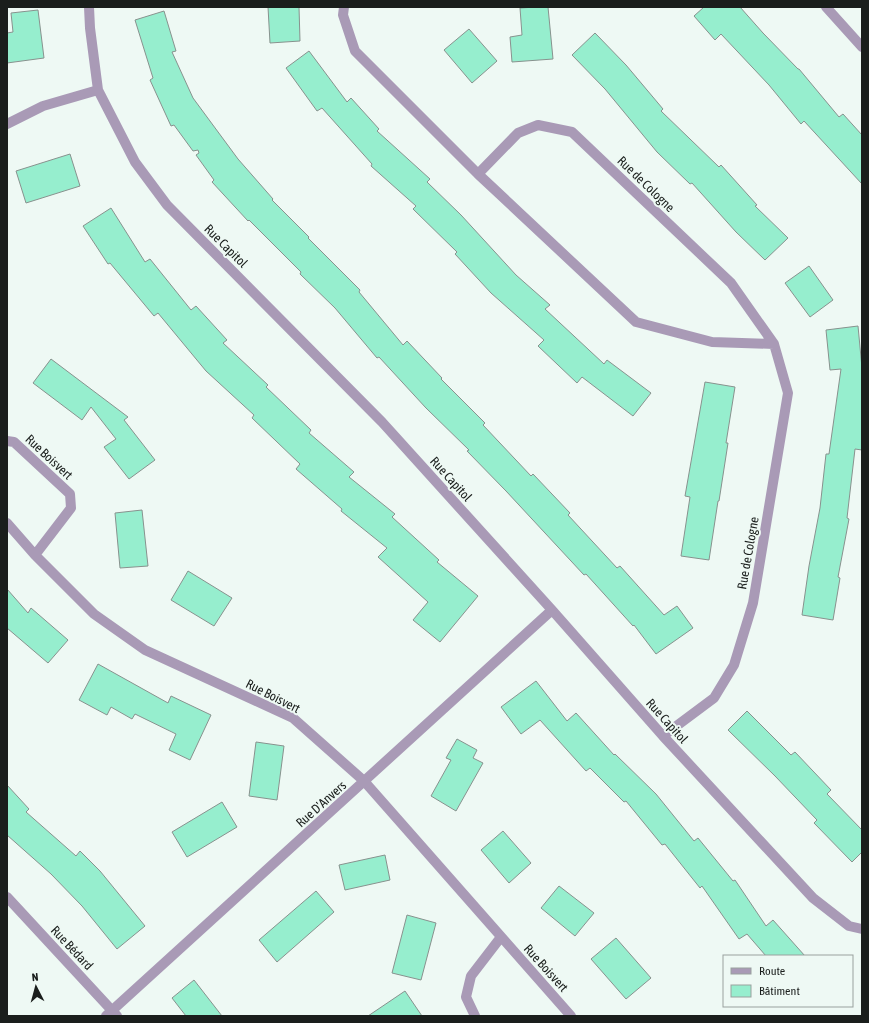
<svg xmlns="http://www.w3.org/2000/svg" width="869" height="1023" font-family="'Asap Condensed',sans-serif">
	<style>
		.building { fill: #96eece; stroke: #88928e }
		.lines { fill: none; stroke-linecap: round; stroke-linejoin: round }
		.minor { stroke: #a99ab6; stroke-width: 10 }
		.labels { text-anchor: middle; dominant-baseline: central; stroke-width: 4; stroke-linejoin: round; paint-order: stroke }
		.street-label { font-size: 13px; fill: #1a1e1c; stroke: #eef9f4 }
	</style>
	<rect width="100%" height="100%" fill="#eef9f4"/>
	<path class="building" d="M 268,7 L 299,7 L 300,41 L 270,43 Z
		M 536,7 L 548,7 L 553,59 L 512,62 L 510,37 L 522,35 L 520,8 Z
		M 704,7 L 740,7 L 763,33 L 798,69 L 799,69 L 839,117 L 843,114 L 862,135 L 862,184 L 804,121 L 801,124 L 769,85 L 721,34 L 715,40 L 694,16 Z
		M 38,10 L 44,58 L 7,63 L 7,33 L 13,32 L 11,13 Z
		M 164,11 L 176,51 L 172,52 L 193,98 L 238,159 L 273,199 L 272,200 L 309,237 L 308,238 L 360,290 L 359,292 L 403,345 L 407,341 L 442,378 L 441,379 L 485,423 L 483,425 L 531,476 L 533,474 L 570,513 L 568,515 L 617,568 L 620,566 L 664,615 L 677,606 L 693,628 L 656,654 L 634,625 L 633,626 L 586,574 L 584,575 L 506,491 L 467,451 L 469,450 L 426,408 L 379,357 L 377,358 L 335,308 L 300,274 L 301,272 L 249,220 L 248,221 L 212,182 L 214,180 L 196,155 L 199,153 L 198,150 L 193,151 L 174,125 L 171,126 L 150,80 L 153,78 L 135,20 Z
		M 469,29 L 497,61 L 472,83 L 444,50 Z
		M 595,33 L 626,65 L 663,109 L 661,111 L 719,167 L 721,165 L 757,205 L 755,206 L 788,238 L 765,260 L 736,232 L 692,183 L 690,184 L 657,152 L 605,89 L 572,55 Z
		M 309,51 L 347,102 L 351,98 L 379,129 L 377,131 L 430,179 L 427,182 L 461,215 L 516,275 L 550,305 L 545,309 L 604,364 L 607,360 L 651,393 L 633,416 L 582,377 L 577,383 L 538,346 L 544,340 L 491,293 L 455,254 L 457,252 L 413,209 L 416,206 L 371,166 L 372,164 L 322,108 L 317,111 L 286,68 Z
		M 70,154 L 80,186 L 26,203 L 16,171 Z
		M 111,208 L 145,262 L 150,259 L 191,310 L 196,306 L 227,340 L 223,343 L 268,385 L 266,387 L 311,430 L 309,433 L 354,472 L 349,477 L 395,514 L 392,517 L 439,560 L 437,562 L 478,596 L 440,642 L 413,620 L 428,602 L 378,557 L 387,548 L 341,511 L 342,509 L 296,469 L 300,464 L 252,418 L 254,415 L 206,371 L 158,313 L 154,316 L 110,263 L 108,264 L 83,226 Z
		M 809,266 L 833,300 L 810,317 L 785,283 Z
		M 858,326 L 862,368 L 862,450 L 855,449 L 847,518 L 849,519 L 838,577 L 840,578 L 833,620 L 802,615 L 809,566 L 820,508 L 826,454 L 829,454 L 841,369 L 830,370 L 826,330 Z
		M 51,359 L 128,417 L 124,420 L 155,460 L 129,479 L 104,447 L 116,439 L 91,407 L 82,420 L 33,383 Z
		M 705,382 L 735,387 L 726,443 L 728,443 L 719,501 L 718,501 L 709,560 L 681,556 L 690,497 L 685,496 Z
		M 142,510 L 148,566 L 120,568 L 115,513 Z
		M 188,571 L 232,598 L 214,626 L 171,600 Z
		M 7,589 L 28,613 L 31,608 L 68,640 L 48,663 L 7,628 Z
		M 98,664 L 168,703 L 171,696 L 211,715 L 190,760 L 169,750 L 176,734 L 135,714 L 132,719 L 111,707 L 107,715 L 79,700 Z
		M 536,681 L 567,721 L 576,713 L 614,755 L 615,754 L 656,794 L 694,841 L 698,838 L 733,881 L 735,880 L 766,926 L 773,920 L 805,956 L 766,956 L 747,934 L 739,939 L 702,886 L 700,888 L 665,844 L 662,845 L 626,801 L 624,802 L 590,768 L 586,771 L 540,720 L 521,734 L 501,707 Z
		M 747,711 L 791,755 L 795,752 L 831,790 L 827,794 L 862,830 L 862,852 L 852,862 L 814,823 L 817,820 L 775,776 L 728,730 Z
		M 457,739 L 477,750 L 473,758 L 483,763 L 456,811 L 431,796 L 451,760 L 446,758 Z
		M 256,742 L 284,746 L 277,800 L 249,796 Z
		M 7,785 L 29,809 L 26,812 L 76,856 L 80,851 L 100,871 L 145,926 L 117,949 L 82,906 L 51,874 L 7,835 Z
		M 222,802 L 237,827 L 187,857 L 172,832 Z
		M 503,831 L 531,863 L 509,883 L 481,850 Z
		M 385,855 L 390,880 L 345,890 L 339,865 Z
		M 559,886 L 594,913 L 575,936 L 541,908 Z
		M 316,891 L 334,912 L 277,962 L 259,940 Z
		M 407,915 L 436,923 L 421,980 L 392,973 Z
		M 616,938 L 651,978 L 626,999 L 591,959 Z
		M 194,980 L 222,1016 L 186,1016 L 172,998 Z
		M 405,991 L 422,1016 L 368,1016 Z"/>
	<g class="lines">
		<path class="minor" d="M 89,7 L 90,28 L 98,90 L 135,162 L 167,205 L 382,422 L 552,610 L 663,736 L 813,898 L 849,926 L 862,929
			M 344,7 L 343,15 L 355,51 L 478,174 L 518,133 L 538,125 L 572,132 L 731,283 L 774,344 L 788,393 L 753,603 L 734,665 L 714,698 L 663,736
			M 826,7 L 862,47
			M 7,124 L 43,106 L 98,90
			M 478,174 L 636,322 L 712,342 L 774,344
			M 7,441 L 14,442 L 70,494 L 71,508 L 35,555
			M 7,523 L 35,555 L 94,614 L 145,650 L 293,718 L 364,781 L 571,1016
			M 7,897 L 117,1016
			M 106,1016 L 552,610
			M 475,1016 L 466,997 L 471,976 L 501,937"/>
	</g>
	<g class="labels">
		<g class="street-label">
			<text transform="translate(646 184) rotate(44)">Rue de Cologne</text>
			<text transform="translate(226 246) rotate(45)">Rue Capitol</text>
			<text transform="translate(49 457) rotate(43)">Rue Boisvert</text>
			<text transform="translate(451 479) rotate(48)">Rue Capitol</text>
			<text transform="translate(748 553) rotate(-80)">Rue de Cologne</text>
			<text transform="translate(273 696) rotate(27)">Rue Boisvert</text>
			<text transform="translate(667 721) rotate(48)">Rue Capitol</text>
			<text transform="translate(321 804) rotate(-42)">Rue D'Anvers</text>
			<text transform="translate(72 948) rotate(47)">Rue Bédard</text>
			<text transform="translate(546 968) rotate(48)">Rue Boisvert</text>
		</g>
	</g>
	<rect width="869" height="1023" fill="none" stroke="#1a1e1c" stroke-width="16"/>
	<rect x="723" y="955" width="130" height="52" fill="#eef9f4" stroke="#99a19e"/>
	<rect x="731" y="968" width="20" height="6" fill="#a99ab6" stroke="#99a19e"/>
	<text x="759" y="975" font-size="12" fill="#1a1e1c">Route</text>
	<rect x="731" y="985" width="20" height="12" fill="#96eece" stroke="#99a19e"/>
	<text x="759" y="995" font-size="12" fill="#1a1e1c">Bâtiment</text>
	<g transform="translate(36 987) rotate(354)" stroke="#eef9f4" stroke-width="3" paint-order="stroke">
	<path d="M0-3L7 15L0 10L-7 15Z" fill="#1a1e1c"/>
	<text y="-6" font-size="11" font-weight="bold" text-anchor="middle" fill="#1a1e1c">N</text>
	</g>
</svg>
